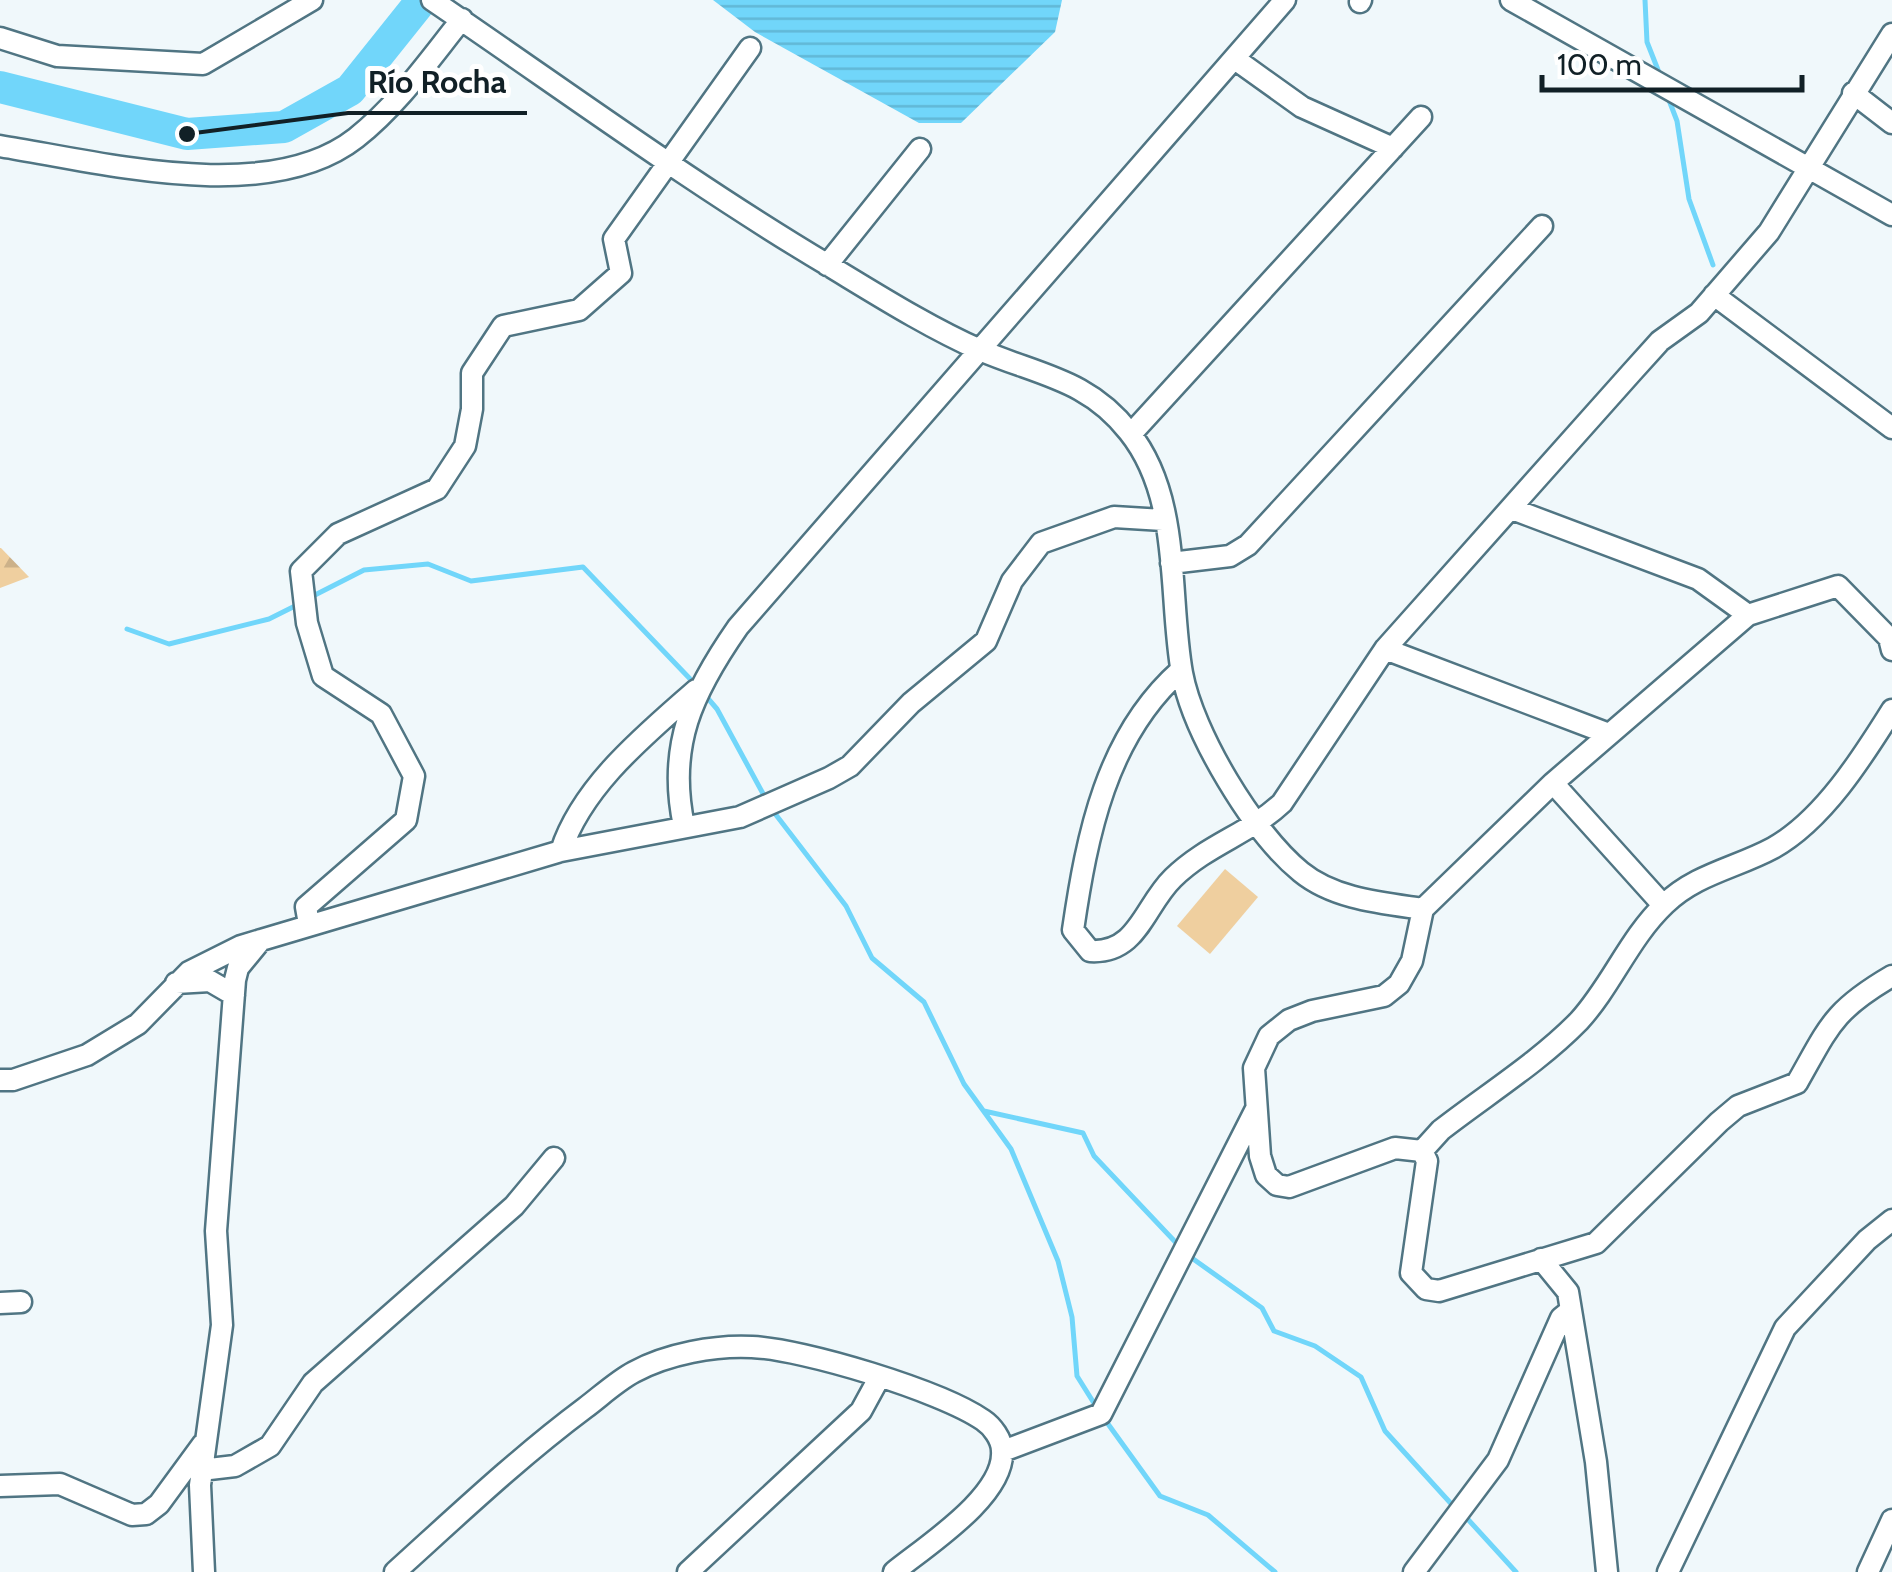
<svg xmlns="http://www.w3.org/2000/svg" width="1892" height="1572" font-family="Cabin,sans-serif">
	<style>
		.forest { fill: url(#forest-firs) }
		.green { fill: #efcf9f }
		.water { fill: url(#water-rules) }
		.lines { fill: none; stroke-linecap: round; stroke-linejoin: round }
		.stream { stroke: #71d6fa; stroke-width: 5 }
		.river { stroke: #71d6fa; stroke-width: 32 }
		.minor-casing { stroke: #507583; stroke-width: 25 }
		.minor { stroke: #fff; stroke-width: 20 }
		.leader { fill: none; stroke: #112026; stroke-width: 4 }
		.callout-dot { fill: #112026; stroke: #fff; stroke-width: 4 }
		.callout-label { font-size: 32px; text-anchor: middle; font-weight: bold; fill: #112026; stroke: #fff; stroke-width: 10; stroke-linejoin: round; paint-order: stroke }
	</style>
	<defs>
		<pattern id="forest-firs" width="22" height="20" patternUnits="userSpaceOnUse" patternTransform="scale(2.5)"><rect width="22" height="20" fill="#efcf9f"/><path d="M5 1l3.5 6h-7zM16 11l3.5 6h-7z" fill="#ccb189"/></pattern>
		<pattern id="water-rules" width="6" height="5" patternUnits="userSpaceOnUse" patternTransform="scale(2.5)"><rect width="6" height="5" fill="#71d6fa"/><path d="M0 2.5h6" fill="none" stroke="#61b7d6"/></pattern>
	</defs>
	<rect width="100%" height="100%" fill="#f0f8fb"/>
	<path class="forest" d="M 0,548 L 1,548 L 29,577 L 0,588 Z"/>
	<path class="green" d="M 1225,869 L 1258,897 L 1210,954 L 1177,926 Z"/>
	<path class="water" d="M 713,0 L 1062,0 L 1055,32 L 961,123 L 919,123 L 755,32 Z"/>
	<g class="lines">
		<path class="stream" d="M 1645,0 L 1647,42 L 1660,75
			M 1667,95 L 1677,121 L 1689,199 L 1713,265
			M 311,597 L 364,570 L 428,564 L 471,581 L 583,567 L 694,683
			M 127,629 L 169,644 L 269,619 L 301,603
			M 705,695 L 717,709 L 767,801
			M 773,811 L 846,906 L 872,958 L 924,1002 L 964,1084 L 1011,1149 L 1058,1261 L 1072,1317 L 1077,1376 L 1097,1408
			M 984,1111 L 1083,1133 L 1094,1156 L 1181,1248
			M 1189,1256 L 1262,1308 L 1274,1331 L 1315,1346 L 1361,1377 L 1385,1431 L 1455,1508
			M 1103,1417 L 1160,1496 L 1208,1515 L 1275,1572
			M 1464,1515 L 1516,1572"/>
		<path class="river" d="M 0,87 L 187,134 L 284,127 L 350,90 L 422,0"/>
		<defs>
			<path id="minor" d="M 432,0 C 563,89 692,184 828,265 C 876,294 928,327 980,350 C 1038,375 1088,379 1129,432 C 1182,498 1168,595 1182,673 C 1193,733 1253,833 1301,872 C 1334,899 1382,903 1423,909
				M 1511,0 L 1892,215
				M 1360,2 L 1361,0
				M 0,38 L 57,56 L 203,64 L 312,0
				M 1235,59 L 1302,107 L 1393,148
				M 1853,93 L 1892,123
				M 0,146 C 100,162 268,207 356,138 C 398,105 429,60 462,19
				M 827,265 L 920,149
				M 1714,295 L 1892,428
				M 1131,434 L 1421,117
				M 1512,509 L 1698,579 L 1748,615
				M 1171,563 L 1230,556 L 1248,545 L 1542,226
				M 1385,649 L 1609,734
				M 1892,650 L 1889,638 L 1838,586 L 1748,615 L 1553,783 L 1423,909 L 1412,961 L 1399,984 L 1384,996 L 1312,1011 L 1289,1020 L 1269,1036 L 1254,1068 L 1260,1156 L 1266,1175 L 1277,1185 L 1289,1187 L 1395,1148 L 1422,1151 L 1427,1161 L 1411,1273 L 1426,1289 L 1439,1291 L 1596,1243 L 1719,1122 L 1738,1106 L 1797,1083 C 1829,1027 1832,1011 1892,976
				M 1181,670 C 1106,736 1087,835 1073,930 L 1090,951 C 1138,954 1144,906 1173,878 C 1208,844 1249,834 1282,803 L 1385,649 L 1632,372 L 1660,341 L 1699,313 L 1769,232 L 1892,34
				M 1553,783 L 1663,905
				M 684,826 C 667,746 692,693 738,627 L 1285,0
				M 561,851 C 582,786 645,735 696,690
				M 309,924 L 306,907 L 406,820 L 414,776 L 381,714 L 323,676 L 307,623 L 301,571 L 338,534 L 437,489 L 465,446 L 472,409 L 472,373 L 503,326 L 579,310 L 621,273 L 614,239 L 750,48
				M 176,983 L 210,981 L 234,995
				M 0,1080 L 13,1080 L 87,1055 L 138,1024 L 189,972 L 241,946 L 561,851 L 740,817 L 829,778 L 850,766 L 911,703 L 986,641 L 1012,581 L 1041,543 L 1114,517 L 1163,520
				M 1422,1151 L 1441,1130 C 1486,1095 1539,1062 1579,1021 C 1612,985 1629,938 1665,904 C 1696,874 1736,868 1773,848 C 1823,820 1862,758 1892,710
				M 1541,1259 L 1568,1292 L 1596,1462 L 1607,1572
				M 0,1303 L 21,1302
				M 1003,1451 L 1101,1414 L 1256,1109
				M 201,1470 L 235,1466 L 270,1446 L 313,1383 L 514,1206 L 554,1158
				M 0,1486 L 60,1484 L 132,1515 L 146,1514 L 159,1504 L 203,1444
				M 204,1572 L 200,1485 L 222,1325 L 216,1231 L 235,980 L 238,968 L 261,940
				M 395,1572 C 457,1516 518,1458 585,1408 C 601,1396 617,1381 634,1372 C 667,1354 715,1345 752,1347 C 803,1349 941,1391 983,1420 C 992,1426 1002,1439 1002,1451 C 1005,1496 926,1546 894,1572
				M 688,1572 L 861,1411 L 879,1378
				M 1414,1572 L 1498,1460 L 1561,1318 L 1571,1310
				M 1668,1572 L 1785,1328 L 1867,1240 L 1892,1220
				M 1868,1572 L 1892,1520"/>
		</defs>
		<use href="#minor" class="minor-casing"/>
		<use href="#minor" class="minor"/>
	</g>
	<path class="leader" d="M187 134L348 113H527"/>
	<circle class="callout-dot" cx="187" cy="134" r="10"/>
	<g class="callout-label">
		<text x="437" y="93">Río Rocha</text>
	</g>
	<path d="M1542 75v15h260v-15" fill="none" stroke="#112026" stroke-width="5"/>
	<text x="1557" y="75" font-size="30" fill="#112026" stroke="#ffffff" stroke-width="8" paint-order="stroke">100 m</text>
</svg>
